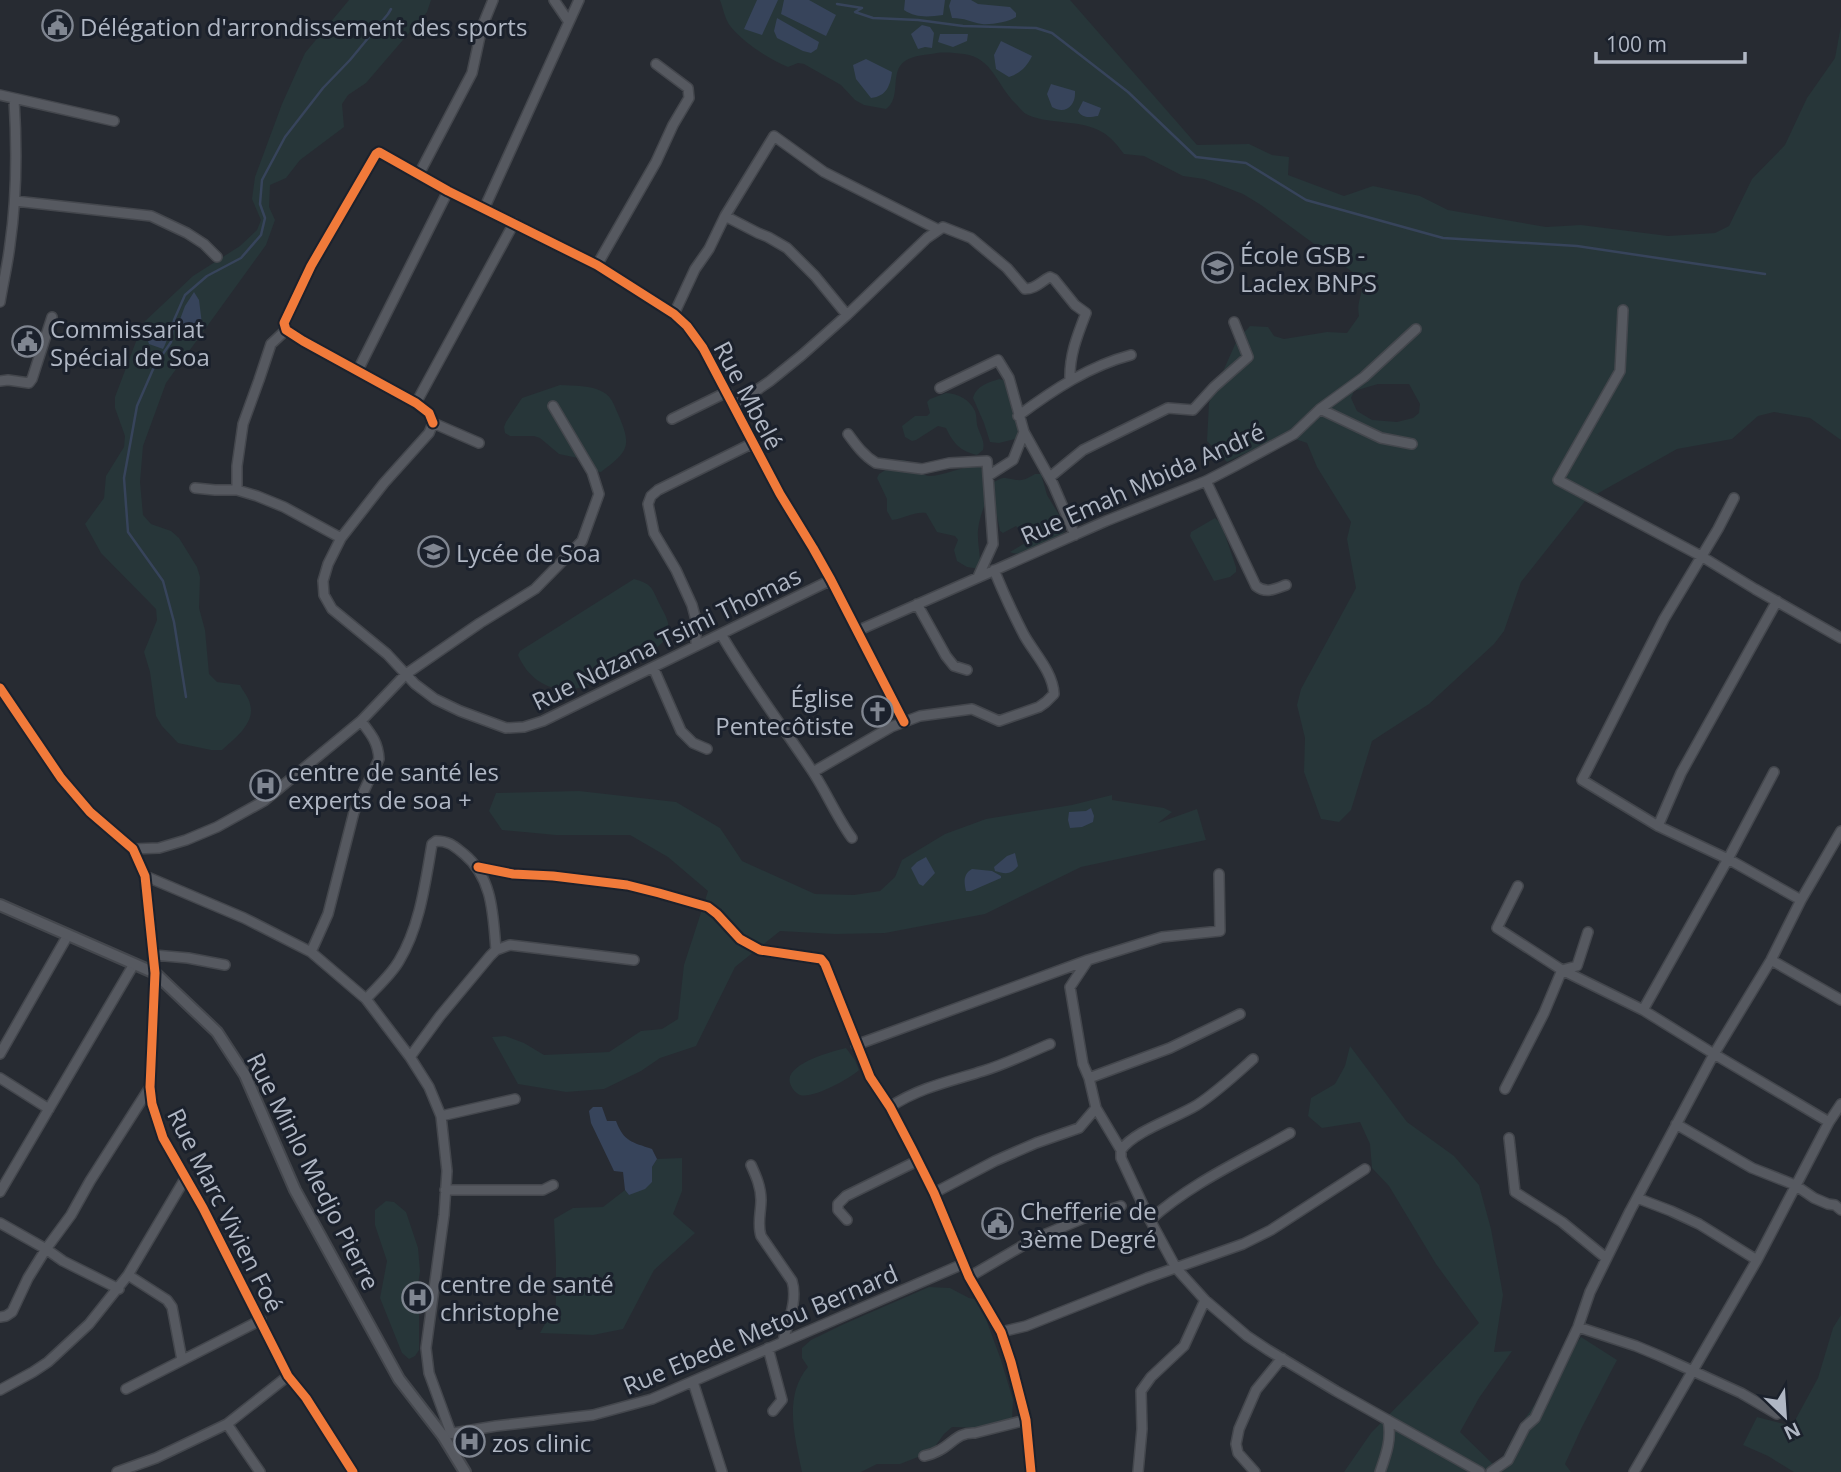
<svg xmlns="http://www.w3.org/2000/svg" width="1841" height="1472" font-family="'Open Sans',sans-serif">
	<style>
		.green { fill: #273639; fill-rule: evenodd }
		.water { fill: #37445b }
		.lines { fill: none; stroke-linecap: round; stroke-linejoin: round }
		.stream { stroke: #37445b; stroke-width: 2.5 }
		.minor-casing { stroke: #44474d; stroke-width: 12 }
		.tertiary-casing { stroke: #44474d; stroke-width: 14 }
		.minor { stroke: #565960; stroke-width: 9 }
		.tertiary { stroke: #565960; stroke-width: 10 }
		.cycleway-casing { stroke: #1b212c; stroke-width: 13 }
		.cycleway { stroke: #f17a3a; stroke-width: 9 }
		.labels { text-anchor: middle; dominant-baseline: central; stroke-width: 6; stroke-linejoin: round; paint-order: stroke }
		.poi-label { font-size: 24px; fill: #b0b7c4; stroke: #1b212c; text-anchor: start }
		.street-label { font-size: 24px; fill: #b0b7c4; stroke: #1b212c }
	</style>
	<rect width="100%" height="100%" fill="#272b32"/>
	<path class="green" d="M 349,0 L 431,0 L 427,12 L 366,83 L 348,95 L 342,104 L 344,127 L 300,160 L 286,178 L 270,185 L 269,207 L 275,220 L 266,245 L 166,383 L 143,446 L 140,482 L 143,515 L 151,524 L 171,531 L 179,538 L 197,567 L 200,577 L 199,608 L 205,630 L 209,674 L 217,682 L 240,685 C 243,691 249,698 250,704 C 256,723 234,739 222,750 L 211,750 L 178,743 L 162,726 L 156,716 L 150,672 L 144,652 L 157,620 L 156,609 L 101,553 L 85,524 L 104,498 L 106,476 L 124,447 L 125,436 L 115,408 L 115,397 L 143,323 L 193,276 L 240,246 L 257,230 L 261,220 L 252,199 L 255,177 L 282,104 L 305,53 Z
		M 720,0 L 1070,0 L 1197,145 L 1249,144 L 1272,155 L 1289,157 L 1288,175 L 1344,196 L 1373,186 L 1420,196 L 1448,210 L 1546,227 L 1581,225 L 1668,236 L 1715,233 L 1729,226 L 1752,179 L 1785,145 L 1807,98 L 1835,58 L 1841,26 L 1841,440 L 1810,418 L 1774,412 L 1758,416 L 1732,439 L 1677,449 L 1586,500 L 1521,582 L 1504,631 L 1494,644 L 1429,704 L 1372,741 L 1351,810 L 1339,822 L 1321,819 L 1304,772 L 1305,738 L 1297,705 L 1301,689 L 1356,588 L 1347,539 L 1351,522 L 1317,467 L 1307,443 L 1284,435 L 1227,462 L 1207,441 L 1209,403 L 1237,340 L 1250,326 L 1268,327 L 1274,336 L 1284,339 L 1327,332 L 1347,333 L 1359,316 C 1356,301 1364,294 1362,279 L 1261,205 L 1243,194 L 1204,179 L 1183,176 L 1144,156 L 1124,154 C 1118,146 1111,137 1102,132 C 1080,119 1051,125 1028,115 C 1023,113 1020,108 1016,104 C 997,86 993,58 964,54 C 954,53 946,52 937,53 C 927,55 914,55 905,61 C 889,72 902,98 886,109 L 864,105 L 855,100 L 841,85 L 804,64 L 798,63 L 788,67 C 769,59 744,43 731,27 C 725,20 723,8 720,0 ZM 1378,384 L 1409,384 L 1420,404 L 1419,413 L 1413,418 L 1397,422 L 1372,420 L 1357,411 L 1351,398 L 1354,391 Z
		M 999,379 L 1007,381 L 1023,437 L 999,443 L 990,442 L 984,423 L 973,398 C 977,385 988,383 999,379 Z
		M 560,385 C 574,386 591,385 603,392 C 612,397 614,405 618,414 C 632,446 629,451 601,472 L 592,471 L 578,458 L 559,454 L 540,438 L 534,436 L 510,436 L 505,433 L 504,427 L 506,422 L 522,398 Z
		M 946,393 C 959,394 969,399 975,411 C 977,416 976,423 978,428 C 981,437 985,441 983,450 L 977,455 C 960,451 953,443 946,428 L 938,426 L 916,440 L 912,441 L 905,437 L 902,426 L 915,416 L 927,416 L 930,413 L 927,402 L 930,399 Z
		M 902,460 C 904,460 911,462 913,463 C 917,467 920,473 925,475 C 936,480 966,464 980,466 C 997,496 981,502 978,530 C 977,543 981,556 980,569 L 967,567 L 957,561 L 954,550 L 958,540 L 955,536 L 937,532 L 926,513 C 915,511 903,519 892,520 L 887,511 L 887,499 L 877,478 L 879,474 Z
		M 1035,474 L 1041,474 L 1047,495 L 1064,523 L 1065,531 C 1054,542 1025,559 1010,552 L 1025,543 L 1023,533 L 1016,526 L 1003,533 L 1000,531 C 997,513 992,501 993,483 C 1005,475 1005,479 1017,480 C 1024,481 1030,477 1035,474 Z
		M 1215,518 L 1221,523 L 1236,567 L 1236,572 L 1230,577 L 1214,581 L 1190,536 L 1191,532 Z
		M 634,579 C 652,584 652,588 659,603 C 664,613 671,623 668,634 C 664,647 638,659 626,665 C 615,671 604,678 593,683 C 562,698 531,686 518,655 L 520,651 Z
		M 579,791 L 676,802 L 720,828 L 742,861 L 815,894 L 854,895 L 880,891 L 895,877 L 902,860 L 945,834 L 986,819 L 1072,805 L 1112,795 L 1112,800 L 1164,808 L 1172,812 L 1158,823 L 1197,809 L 1206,840 L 1081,867 L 985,914 L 885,933 L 835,934 L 780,931 L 735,967 L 696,1046 L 660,1058 L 641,1071 L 604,1089 L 566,1092 L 518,1084 L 492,1037 L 505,1036 L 524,1043 L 544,1055 L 609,1052 L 641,1031 L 662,1029 L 678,1019 L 684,965 L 708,891 L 668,857 L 630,835 L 556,835 L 502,830 L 489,811 L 496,793 Z
		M 1350,1046 L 1407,1122 L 1454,1156 L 1479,1185 L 1491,1229 L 1503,1295 L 1494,1352 L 1512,1351 L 1479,1398 L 1460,1432 L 1497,1468 L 1515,1433 L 1581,1337 L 1617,1360 L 1582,1427 L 1565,1464 L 1571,1472 L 1344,1472 L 1371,1433 L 1479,1323 L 1436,1264 L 1389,1186 L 1372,1168 L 1370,1144 L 1360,1122 L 1322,1128 L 1308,1116 L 1311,1098 L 1335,1084 L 1345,1066 Z
		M 846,1048 L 855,1060 L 859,1070 C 849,1079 813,1099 800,1095 C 795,1093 791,1087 790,1083 C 784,1064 833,1051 846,1048 Z
		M 682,1158 L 682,1191 L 673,1214 L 695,1233 L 654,1270 L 623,1329 L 593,1335 L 540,1333 L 556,1304 L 556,1262 L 554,1219 L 573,1208 L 603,1207 L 625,1190 L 629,1195 L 652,1182 L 652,1167 L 657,1159 Z
		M 386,1201 L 394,1202 L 406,1212 L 418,1248 L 420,1271 L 416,1300 L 419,1315 L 419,1350 L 415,1356 L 409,1359 L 402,1353 L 380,1298 L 387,1261 L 375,1225 L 375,1210 Z
		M 929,1287 L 950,1288 L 969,1298 L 979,1300 L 1001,1360 L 1013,1400 L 1012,1421 L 1008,1431 L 986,1428 L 952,1427 L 944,1434 L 931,1452 L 900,1464 L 877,1464 L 861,1472 L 802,1472 C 795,1438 783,1396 808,1367 L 802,1358 L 802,1348 L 811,1340 L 844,1324 Z
		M 1841,1315 L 1841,1472 L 1794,1472 L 1768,1456 L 1743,1445 L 1757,1417 L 1792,1426 L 1818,1378 L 1833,1328 Z"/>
	<path class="water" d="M 757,0 L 778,0 L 762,35 L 744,29 Z
		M 784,0 L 809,0 L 836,15 L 826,36 L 781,14 Z
		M 905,0 L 945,0 L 943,15 C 928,17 916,18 904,10 Z
		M 951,0 L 971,0 L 978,4 L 1010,7 L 1016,13 L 1016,17 C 1009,22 990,25 982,24 C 970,22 965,18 952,18 L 949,6 Z
		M 777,18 L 819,42 L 817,49 L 811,53 L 803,51 L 777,38 L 774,31 Z
		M 922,25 L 930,27 L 934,33 L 932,48 L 925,47 L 918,49 L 911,34 Z
		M 940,34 L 968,34 L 967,41 L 953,47 L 938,42 Z
		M 1001,41 L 1032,56 C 1027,67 1019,74 1009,77 L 996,69 L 994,55 Z
		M 866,59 L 892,72 C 890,86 887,96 871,98 L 856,79 L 853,65 Z
		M 1051,84 L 1075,91 C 1076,106 1065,115 1052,107 L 1047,94 Z
		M 1083,101 L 1101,108 L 1098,116 C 1090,117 1083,119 1078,111 Z
		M 194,292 L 199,300 L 202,324 L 199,327 L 190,328 L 178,339 L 175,337 L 175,333 L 185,306 Z
		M 163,324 C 169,333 168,340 163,349 L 149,344 L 148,341 L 151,328 Z
		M 1091,808 L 1094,816 L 1093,822 L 1082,827 L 1070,828 L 1068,820 L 1069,812 L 1086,811 Z
		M 1015,853 L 1018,866 C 1011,875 1005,874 995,871 L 994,867 L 1007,856 Z
		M 926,857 L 935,873 L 923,886 L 919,884 L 911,868 L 917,862 Z
		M 972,869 L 992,871 L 1001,876 L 1001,878 L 971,891 L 966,891 C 964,882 963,874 972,869 Z
		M 593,1107 L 602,1107 L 607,1121 L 616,1121 C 624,1142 632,1142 652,1149 L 657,1159 L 652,1167 L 652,1182 L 645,1189 L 629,1195 L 625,1190 L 623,1172 L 614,1171 L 591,1123 L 589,1111 Z"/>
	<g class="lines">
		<path class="stream" d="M 837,4 L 862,8 L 855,12 L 873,18 L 918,20 L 963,26 L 1036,28 L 1052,33 L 1128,92 L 1196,157 L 1246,163 L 1306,200 L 1443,238 L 1577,246 L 1765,274
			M 186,697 L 174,622 L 163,581 L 128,532 L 124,478 L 137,406 L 154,367 L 171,342 L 174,320 L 185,295 L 207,276 L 241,258 L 261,235 L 265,218 L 260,204 L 262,180 L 285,137 L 323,88 L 350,60 L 388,14 L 391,9"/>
		<defs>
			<path id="minor" d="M 554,0 L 569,22
				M 0,95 L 114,121
				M 419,174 L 472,73 L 482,27 L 493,0
				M 15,201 L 151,216 L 187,233 L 204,244 L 217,257
				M 484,209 L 579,0
				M 725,216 L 758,233 L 768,237 L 787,248 L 815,276 L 847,315
				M 597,265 L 656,162 L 673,125 L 689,98 L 688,88 L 656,64
				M 0,302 C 3,283 8,263 10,244 C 17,196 17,147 14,99
				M 1623,310 L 1620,371 L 1558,480 L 1701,556 L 1755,589 L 1841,638
				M 674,314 L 695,269 L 709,249 L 725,216 L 774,136 L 824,172 L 937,229
				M 358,370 L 448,191
				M 0,381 L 8,380 L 29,383 L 32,379 L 52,317
				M 940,388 L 998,360 L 1009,378 L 1024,432 L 1053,484 L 1075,535
				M 416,403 L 514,223
				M 734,406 L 770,381 L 802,355 L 847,315 L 927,238 L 943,227 L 971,238 L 1007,268 L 1025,289 C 1036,289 1041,281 1050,277 L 1054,279 L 1075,305 L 1086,313 C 1077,336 1069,356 1070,381
				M 1320,409 L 1381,438 L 1412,444
				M 1018,416 C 1053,390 1089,366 1131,355
				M 672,419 L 727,392
				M 433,423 L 429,413 L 416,403 L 303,341 L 286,330 L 284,323 L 311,266 L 376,154 L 379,152 L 448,191 L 597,265 L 674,314 L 687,326 L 703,348 L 780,494 L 813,548 L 831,580 L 904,722
				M 433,423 L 429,433 L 384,483 L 341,538 L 328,564 L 323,581 L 324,595 L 332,609 L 387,654 L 415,684 L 435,699 L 460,711 L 506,728 L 524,727 L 543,721 L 831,580
				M 433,423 L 479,443
				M 848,434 C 856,445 864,456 876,463 L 922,469 L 949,463 L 987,461 L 988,476
				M 1050,477 L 1083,450 L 1168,408 L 1193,410 L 1214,387 L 1248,357 L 1234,322
				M 1206,481 L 1256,586 C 1266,594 1275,589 1286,585
				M 195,488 L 215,490 L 237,490 L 257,496 L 284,507 L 341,538
				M 237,490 L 237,466 L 243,424 L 259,380 L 271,344 L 286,330
				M 1734,498 L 1718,529 L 1664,619 L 1582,780 L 1658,826 L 1728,859 L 1801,900
				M 978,577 L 993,544 L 988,476 L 1013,460 L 1024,432
				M 917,604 L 946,656 L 954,666 L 967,670
				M 857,631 L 1106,521 L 1206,481 L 1235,466 L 1294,434 L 1320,409 L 1364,377 L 1416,329
				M 721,634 C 748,681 781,724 811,769 C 826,791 836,816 852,838
				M 696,646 L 696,620 L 692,605 L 676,570 L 654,533 L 648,504 L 651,496 L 658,490 L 753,443
				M 653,667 L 681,731 L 693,743 L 707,749
				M 0,688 L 61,778 L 90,812 L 133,849 L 145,876 L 155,973 L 150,1087 L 152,1104 L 163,1138 L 203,1208 L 288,1376 L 306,1398 L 353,1472
				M 813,772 L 891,727 L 920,716 L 972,709 L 999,721 L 1039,707 L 1046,702 L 1054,694 C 1053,672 1034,653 1024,635 C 1013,614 1003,592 994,570
				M 1658,826 L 1681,773 L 1777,601
				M 133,849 L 159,848 L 186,840 L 217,827 L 264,801 L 361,721 L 406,674 L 480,623 L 535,589 L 582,541 L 599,494 L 592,472 L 553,406
				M 478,867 L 513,874 L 553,876 L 627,885 L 659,893 L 708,907 L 717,914 L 740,939 L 760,950 L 821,959 L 825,964 L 870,1077 L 890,1107 L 912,1149 L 934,1193 L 969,1277 L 1001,1332 L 1011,1362 L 1026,1420 L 1031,1472
				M 145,876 L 244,918 L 311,952 L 366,999 L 410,1057 L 429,1087 L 441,1116 L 447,1171 L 444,1215 L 426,1348 L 429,1373 L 451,1433
				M 1518,886 L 1497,928 L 1562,970 L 1643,1010 L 1714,1054 L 1829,1122
				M 311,952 L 328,914 L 354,812 L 379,759 C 378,742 371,734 361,721
				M 154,955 L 188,958 L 225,965
				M 1771,960 L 1841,1000
				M 366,999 C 377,987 391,975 399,961 C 420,926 425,884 432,844 L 436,841 C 449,841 454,846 464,854 C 493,878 493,915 496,950
				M 1643,1010 L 1728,859 L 1774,772
				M 856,1045 L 1088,960
				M 0,1054 L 68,935
				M 410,1057 L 440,1016 L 490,956 L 496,950 L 510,945 L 634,960
				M 1253,1059 C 1235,1075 1217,1092 1197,1105 C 1176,1118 1134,1131 1121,1150 L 1121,1158 L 1150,1220 L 1176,1268 L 1205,1300 L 1247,1336 L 1268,1350 L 1336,1391 L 1480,1472
				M 0,1078 L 49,1109
				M 1089,1078 L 1083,1064 L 1070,987 L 1088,960 L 1162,937 L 1220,931 L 1219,874
				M 1505,1089 L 1544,1013 L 1562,970 L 1577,966 L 1588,932
				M 890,1107 C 918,1088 951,1081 983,1071 C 1006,1064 1028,1053 1050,1044
				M 441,1116 L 515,1099
				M 1676,1124 L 1752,1168 L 1795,1185 L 1814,1198 L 1828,1204 L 1835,1205 L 1841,1210
				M 1509,1138 L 1515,1192 L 1562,1222 L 1606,1258
				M 1121,1150 L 1096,1108 L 1089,1078 L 1170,1048 L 1240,1014
				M 751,1165 C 756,1176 761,1187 761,1200 C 761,1212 757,1224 761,1236 L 792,1281 C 798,1300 788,1322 783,1341
				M 445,1190 L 543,1190 L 553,1185
				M 0,1192 L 134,964
				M 934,1193 L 995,1161 L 1036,1143 L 1079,1128 L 1096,1108
				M 1637,1198 L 1671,1211 L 1699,1224 L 1757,1260
				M 847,1220 L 838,1210 L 838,1204 L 846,1196 L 917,1161
				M 1150,1220 C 1191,1183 1243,1160 1290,1133
				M 0,1223 L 46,1249 L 63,1261 L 119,1289
				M 128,1275 L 167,1300 L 172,1307 L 182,1360
				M 969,1277 L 1034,1239 L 1084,1218 L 1121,1206
				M 0,1317 L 6,1316 L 12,1312 L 28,1278 L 46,1249 L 71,1215 L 90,1181 L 150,1087
				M 1578,1327 L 1636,1346 L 1660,1356 L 1741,1393 L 1777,1414
				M 1001,1332 L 1026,1326 L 1147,1278 L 1243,1244 L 1271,1230 L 1365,1169
				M 768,1348 L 782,1400 L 773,1411
				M 693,1382 L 722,1472
				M 126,1389 L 261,1320
				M 0,1390 L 33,1372 L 48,1362 L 89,1324 L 128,1275 L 186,1177
				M 227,1424 L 260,1472
				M 448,1434 L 496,1426 L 593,1415 L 652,1399 L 963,1264
				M 924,1456 C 929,1455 935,1453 940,1450 C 953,1443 958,1432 975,1433 L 1026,1420
				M 117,1472 L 156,1458 L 227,1424 L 288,1376
				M 1138,1472 L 1142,1429 L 1141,1391 L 1151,1377 L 1184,1346 L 1205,1300
				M 1255,1472 L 1238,1453 L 1236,1444 L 1239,1429 L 1256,1390 L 1282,1358
				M 1380,1472 C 1386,1455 1392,1439 1388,1420
				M 1491,1472 L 1508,1460 L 1525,1427 L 1535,1418 L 1578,1327 L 1590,1292 L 1630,1211 L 1714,1054 L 1771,960 L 1801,900 L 1841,831
				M 1634,1472 L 1757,1260 L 1829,1122 L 1841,1104"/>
			<path id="tertiary" d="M 0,905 L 155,973 L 217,1032 L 245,1075 L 295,1190 L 399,1379 L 443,1436 L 465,1472"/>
		</defs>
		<use href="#minor" class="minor-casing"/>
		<use href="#tertiary" class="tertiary-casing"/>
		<use href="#minor" class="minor"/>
		<use href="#tertiary" class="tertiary"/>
		<defs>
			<path id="cycleway" d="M 433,423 L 429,413 L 416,403 L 303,341 L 286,330 L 284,323 L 311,266 L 376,154 L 379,152 L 448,191 L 597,265 L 674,314 L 687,326 L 703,348 L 780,494 L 813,548 L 831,580 L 904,722
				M 0,688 L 61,778 L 90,812 L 133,849 L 145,876 L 155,973 L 150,1087 L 152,1104 L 163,1138 L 203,1208 L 288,1376 L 306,1398 L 353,1472
				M 478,867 L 513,874 L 553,876 L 627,885 L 659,893 L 708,907 L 717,914 L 740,939 L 760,950 L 821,959 L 825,964 L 870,1077 L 890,1107 L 912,1149 L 934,1193 L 969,1277 L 1001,1332 L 1011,1362 L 1026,1420 L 1031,1472"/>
		</defs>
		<use href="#cycleway" class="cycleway-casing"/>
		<use href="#cycleway" class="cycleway"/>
	</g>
	<defs>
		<symbol id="civic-ring" viewBox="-11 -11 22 22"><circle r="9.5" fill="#1b212c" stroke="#808691" stroke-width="1.5"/><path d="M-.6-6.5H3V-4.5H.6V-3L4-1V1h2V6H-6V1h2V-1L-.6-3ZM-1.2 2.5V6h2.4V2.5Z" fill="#808691"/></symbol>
		<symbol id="school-ring" viewBox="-11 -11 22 22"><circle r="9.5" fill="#1b212c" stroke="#808691" stroke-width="1.5"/><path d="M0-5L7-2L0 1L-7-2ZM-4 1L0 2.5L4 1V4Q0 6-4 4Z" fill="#808691"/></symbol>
		<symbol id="church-ring" viewBox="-11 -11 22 22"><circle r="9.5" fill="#1b212c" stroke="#808691" stroke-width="1.5"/><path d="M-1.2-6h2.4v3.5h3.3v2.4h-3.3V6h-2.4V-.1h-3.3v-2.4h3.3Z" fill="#808691"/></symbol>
		<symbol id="hospital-ring" viewBox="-11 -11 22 22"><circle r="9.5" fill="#1b212c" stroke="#808691" stroke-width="1.5"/><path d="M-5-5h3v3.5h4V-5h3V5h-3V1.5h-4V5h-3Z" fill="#808691"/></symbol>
	</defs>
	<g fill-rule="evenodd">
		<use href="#civic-ring" x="40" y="8" width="35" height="35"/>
		<use href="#school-ring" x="1200" y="250" width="35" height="35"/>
		<use href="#civic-ring" x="10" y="324" width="35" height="35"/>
		<use href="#school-ring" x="416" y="534" width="35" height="35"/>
		<use href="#church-ring" x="860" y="694" width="35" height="35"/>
		<use href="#hospital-ring" x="248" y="768" width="35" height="35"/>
		<use href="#civic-ring" x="980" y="1206" width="35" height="35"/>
		<use href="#hospital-ring" x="400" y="1280" width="35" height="35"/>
		<use href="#hospital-ring" x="452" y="1424" width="35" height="35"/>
	</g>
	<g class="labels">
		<g class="poi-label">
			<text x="80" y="26">Délégation d'arrondissement des sports</text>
			<text x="1240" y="254">École GSB -<tspan x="1240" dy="28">Laclex BNPS</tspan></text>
			<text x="50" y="328">Commissariat<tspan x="50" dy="28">Spécial de Soa</tspan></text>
			<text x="456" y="552">Lycée de Soa</text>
			<text x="854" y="697" text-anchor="end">Église<tspan x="854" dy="28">Pentecôtiste</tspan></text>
			<text x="288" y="771">centre de santé les<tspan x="288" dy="28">experts de soa +</tspan></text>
			<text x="1020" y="1210">Chefferie de<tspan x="1020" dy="28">3ème Degré</tspan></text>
			<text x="440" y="1283">centre de santé<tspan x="440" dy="28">christophe</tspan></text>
			<text x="492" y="1442">zos clinic</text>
		</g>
		<g class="street-label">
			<text transform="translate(749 395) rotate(62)">Rue Mbelé</text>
			<text transform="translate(1142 483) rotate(-24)">Rue Emah Mbida André</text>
			<text transform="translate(666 638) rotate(-26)">Rue Ndzana Tsimi Thomas</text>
			<text transform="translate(314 1171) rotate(63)">Rue Minlo Medjo Pierre</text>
			<text transform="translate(226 1210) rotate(63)">Rue Marc Vivien Foé</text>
			<text transform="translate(760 1329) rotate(-23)">Rue Ebede Metou Bernard</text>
		</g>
	</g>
	<g transform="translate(1785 1416) rotate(155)" stroke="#1b212c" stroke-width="5" paint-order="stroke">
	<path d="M0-5L12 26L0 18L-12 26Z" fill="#b0b7c4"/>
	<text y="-10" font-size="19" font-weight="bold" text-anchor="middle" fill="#b0b7c4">N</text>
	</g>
	<path d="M1596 52v10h149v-10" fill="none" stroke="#b0b7c4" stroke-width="3.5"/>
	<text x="1606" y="52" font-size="21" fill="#b0b7c4" stroke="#1b212c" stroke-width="5" paint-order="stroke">100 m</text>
</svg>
